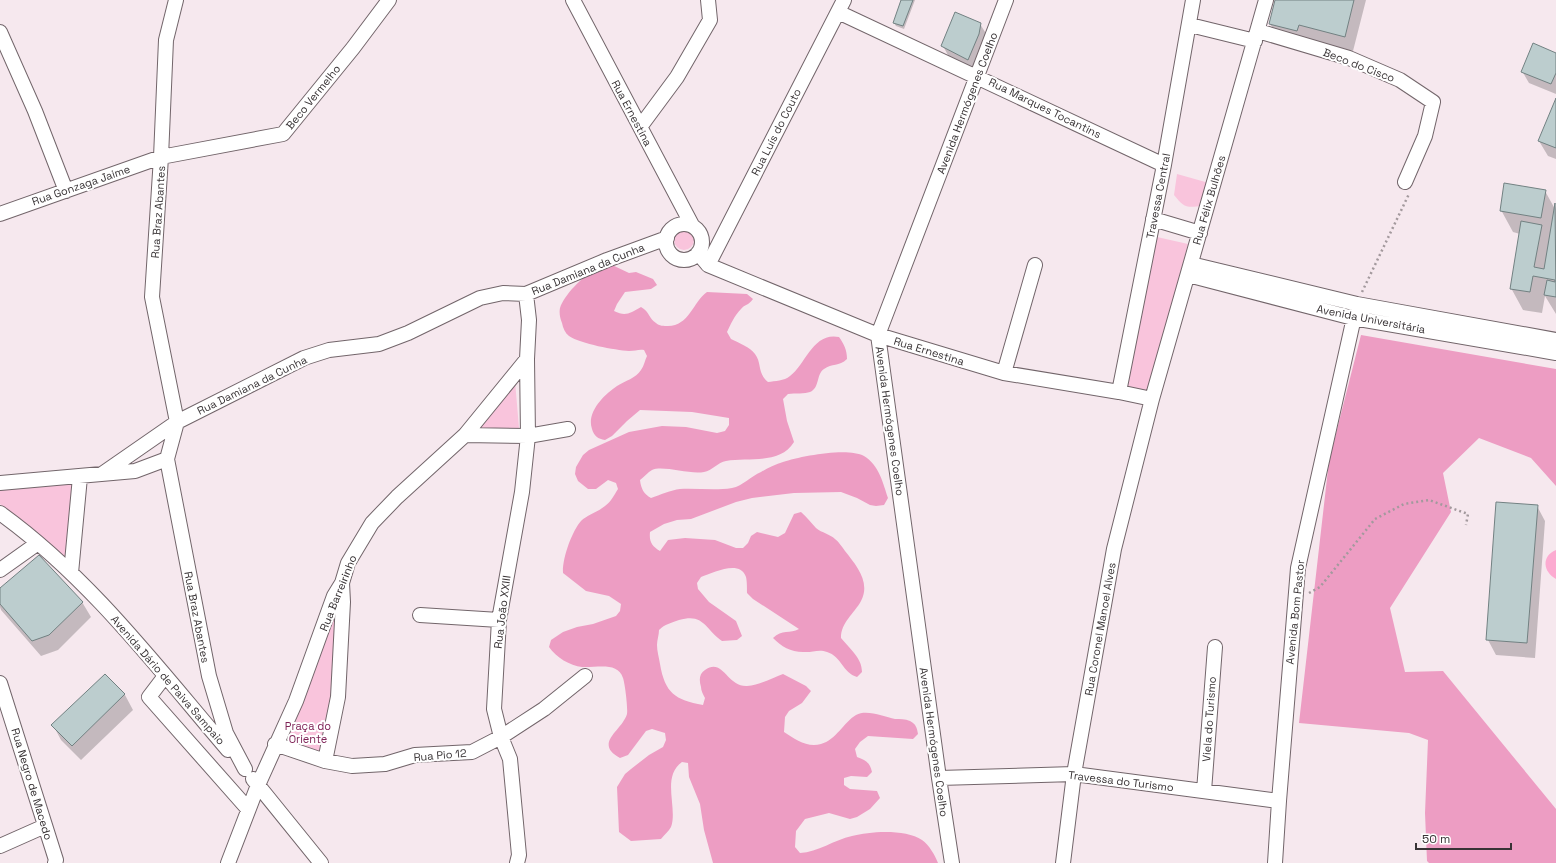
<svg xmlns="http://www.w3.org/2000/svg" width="1556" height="863" font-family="'Space Grotesk',sans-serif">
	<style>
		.green { fill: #f9c4dc }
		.forest { fill: #ed9dc3 }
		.water { fill: #fcabd1 }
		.shadow { fill: #0003 }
		.building { fill: #bccdce; stroke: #728182 }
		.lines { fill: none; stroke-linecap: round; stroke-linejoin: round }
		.minor-casing { stroke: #72656a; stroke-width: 16 }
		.path { stroke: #a3999d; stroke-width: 2.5; stroke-dasharray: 2 3; stroke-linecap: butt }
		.minor { stroke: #fff; stroke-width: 14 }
		.labels { text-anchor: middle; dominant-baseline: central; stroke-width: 4; stroke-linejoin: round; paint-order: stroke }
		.street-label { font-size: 11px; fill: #383335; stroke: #fff }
		.park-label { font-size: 11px; fill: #7f2357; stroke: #fff }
	</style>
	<rect width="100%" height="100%" fill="#f6e8ee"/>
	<path class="green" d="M 1177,174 L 1209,183 L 1202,206 C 1185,208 1184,207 1174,195 Z
		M674 240a10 10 0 1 1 20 0a10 10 0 1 1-20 0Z
		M 1157,237 L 1188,244 L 1148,393 L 1126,388 Z
		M 515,381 L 519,428 L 475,428 Z
		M 72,484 L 65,559 L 0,504 L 0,489 Z
		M 339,595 L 333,692 L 321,757 L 286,742 L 301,707 Z"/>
	<path class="forest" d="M 610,264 L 629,273 L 636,272 L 653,279 L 657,285 L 651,289 L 625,292 L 617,304 L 614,311 C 626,317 630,313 641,307 C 650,312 649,319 656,323 C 659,326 664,326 668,326 C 689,326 693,302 707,292 L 747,294 L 753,299 C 748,306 745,304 741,309 C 734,316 731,324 727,332 L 731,339 C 739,343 750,347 755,354 C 762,363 757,373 768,382 C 775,381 784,381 790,376 C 806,364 813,332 839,337 C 844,344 847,350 847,359 C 839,367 832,363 824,369 C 816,374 820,388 810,392 C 805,394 795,393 788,394 L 783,399 L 787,421 L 794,442 C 780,465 748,457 726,461 C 718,462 712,471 704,472 C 690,475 663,465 652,470 C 648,472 644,477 640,480 C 641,489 644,494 651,498 C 660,495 671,490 680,489 C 697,488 715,491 732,488 C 743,486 751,476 761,472 C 768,468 776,464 783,462 C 801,456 848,447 864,456 C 879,465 883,483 888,498 L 884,505 L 876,506 L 870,505 L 857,498 L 841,492 L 794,493 L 752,498 L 736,502 L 691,519 L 677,520 L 664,524 L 650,532 C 649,542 652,546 660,551 L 668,540 L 685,538 L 715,540 L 736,548 L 743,548 L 748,543 L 751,536 L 757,532 L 778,537 L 785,533 L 794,514 L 801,512 C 807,517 811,523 816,528 C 822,533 830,534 835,539 C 839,542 842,547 845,551 C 856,565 871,582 861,601 C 854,614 841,622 841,638 C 850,649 862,658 862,672 L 857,677 C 843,673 841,656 827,652 C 820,649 813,652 806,652 C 792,653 782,647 773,638 C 782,629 790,634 799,629 L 753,599 L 747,593 C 747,588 747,581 746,577 C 740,559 713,573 701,577 L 697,583 L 698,589 L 709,602 L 736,621 L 742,636 L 737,640 L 722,641 C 704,628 704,613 679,620 C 671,623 665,624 659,630 C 659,635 657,640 657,645 C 657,651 659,658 660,664 C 665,693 675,700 703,705 L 705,698 C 703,694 701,691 701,687 C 699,680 699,674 705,670 C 723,657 727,687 747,686 C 760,685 772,678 783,674 L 806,686 L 811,691 L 802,703 L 789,711 L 785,717 L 784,732 C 795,739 807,748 821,744 C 836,740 844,722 856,715 C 867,709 884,717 895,719 C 900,719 905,719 910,721 C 916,724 917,728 918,734 L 913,739 L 868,736 L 860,742 L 855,749 L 857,757 C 866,760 870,763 872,772 L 867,777 L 851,776 L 844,778 L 844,785 L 850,789 L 877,791 L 880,798 L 870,809 L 857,817 L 850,819 L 829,813 L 805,819 L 796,831 L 795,847 L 800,853 C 818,852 834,840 852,836 C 871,831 906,829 922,840 C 929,845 935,855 938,863 L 713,863 L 704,830 L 700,804 L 689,777 L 688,763 L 682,762 C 661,777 678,808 671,827 C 669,831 664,835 661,839 L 631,841 L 619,832 L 617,787 L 625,774 L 631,769 L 649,755 L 663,747 L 666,740 L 665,733 L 652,729 L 646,731 L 628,755 L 620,758 C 593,743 622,731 627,714 C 628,708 625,684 623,678 C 618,661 596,668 582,667 C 570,666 556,657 549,647 L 551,640 L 563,632 L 577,627 L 593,624 L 616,616 L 620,611 L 621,604 L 609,596 L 586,591 L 563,573 C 562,559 572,531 581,521 C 587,515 598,512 605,506 C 611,502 614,495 618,489 L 616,483 L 608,480 L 596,489 L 588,489 L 578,481 L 575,474 L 576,467 L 583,455 L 589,450 L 629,432 L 662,426 L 686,427 L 717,433 L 725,431 L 729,425 L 729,418 L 692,412 L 640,410 L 627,421 L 612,436 L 605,440 C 598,439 594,436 592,429 C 586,412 605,394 617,386 C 625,381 636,378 641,370 C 644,366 645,360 647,356 L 644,350 C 639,349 635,351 629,351 C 615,350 581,344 569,336 C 565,333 563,328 562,323 C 560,318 559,313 560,308 C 564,295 583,276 595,270 C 600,267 605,266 610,264 Z
		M 1361,335 L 1556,369 L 1556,486 L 1531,458 L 1479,438 L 1443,473 L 1451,512 L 1390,608 L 1405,672 L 1443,671 L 1556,809 L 1556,863 L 1429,863 L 1427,861 L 1425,813 L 1428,740 L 1409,733 L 1299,723 L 1329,461 Z"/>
	<path class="water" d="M 1556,550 L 1556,579 C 1543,572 1541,556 1556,550 Z"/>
	<path class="shadow" d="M 903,0 L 915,0 L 904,29 L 896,26 L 894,23 Z
		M 1276,0 L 1366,0 L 1353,51 L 1307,39 L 1279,38 L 1270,24 Z
		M 980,24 L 987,35 L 975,70 L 949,57 L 943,46 Z
		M 1556,54 L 1556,94 L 1529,83 L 1522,71 Z
		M 1556,100 L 1556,159 L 1548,156 L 1539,141 Z
		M 1545,191 L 1555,209 L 1556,205 L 1556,314 L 1545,296 L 1542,313 L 1523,310 L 1511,288 L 1520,234 L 1513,232 L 1501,210 Z
		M 1497,503 L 1537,506 L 1545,521 L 1535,658 L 1496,655 L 1488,640 Z
		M 0,589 L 82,602 L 91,617 L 58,650 L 41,656 L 1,610 L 0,607 Z
		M 105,675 L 125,695 L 133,710 L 81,760 L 61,740 L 53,725 Z"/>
	<path class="building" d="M 901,0 L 913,0 L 903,26 L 893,23 Z
		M 1275,0 L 1354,0 L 1345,37 L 1299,25 L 1297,31 L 1269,24 Z
		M 955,12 L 981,23 L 979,34 L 968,60 L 941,46 Z
		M 1533,43 L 1556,53 L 1556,73 L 1551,84 L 1521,72 Z
		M 1556,98 L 1556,148 L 1538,141 Z
		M 1504,183 L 1546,190 L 1541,218 L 1500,211 Z
		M 1555,203 L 1556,297 L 1544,295 L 1547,280 L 1555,282 L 1555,280 L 1533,276 L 1530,292 L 1510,289 L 1521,221 L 1542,225 L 1534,267 L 1544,269 Z
		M 1496,502 L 1538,505 L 1527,643 L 1486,640 Z
		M 39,555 L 83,602 L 49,635 L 32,641 L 0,604 L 0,588 Z
		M 105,674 L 125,694 L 72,746 L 51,725 Z"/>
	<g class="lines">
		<defs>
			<path id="minor" d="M 176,0 L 166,40 L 161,157 L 152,297 L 177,422 L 167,459 L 209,676 L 226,733 L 245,769
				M 573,0 L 692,225
				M 838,12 L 1164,165
				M 1190,25 L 1255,41
				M 1258,31 L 1349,58 L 1400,80 L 1433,102 L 1425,136 L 1405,182
				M 0,32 L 35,111 L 66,191
				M 640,127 L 677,77 L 710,20 L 708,0
				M 0,214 L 161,157 L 283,134 L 353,48 L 389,0
				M 1153,219 L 1200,233
				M666 242a18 18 0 1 1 36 0a18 18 0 1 1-36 0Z
				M 698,253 L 708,265 L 878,335 L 1004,373 L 1119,392 L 1152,399
				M 1191,264 L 1357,304 L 1556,340
				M 708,265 L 844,0
				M 1188,275 L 1353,318 L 1556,353
				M 1004,373 L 1035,265
				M 1119,392 L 1164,165 L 1193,0
				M 465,435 L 528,436 L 568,429
				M 102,474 L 177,422 L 304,358 L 329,350 L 379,344 L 408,333 L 480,298 L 503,293 L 526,294 L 607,260 L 667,238
				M 0,483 L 135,471 L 167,459
				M 0,513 C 89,577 157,667 228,750
				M 0,570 L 38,543
				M 71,573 L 80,477
				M 420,615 L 499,620
				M 165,676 L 149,697 L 248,809
				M 0,683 L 56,860 L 55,863
				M 275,744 L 325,761 L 352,766 L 385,764 L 415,755 L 472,752 L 501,737 L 544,709 L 585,676
				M 325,761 L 338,697 L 343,602 L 342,583
				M 939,778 L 1074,774 L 1279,801
				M 253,779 L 321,863
				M 1204,791 L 1215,647
				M 0,846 L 45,826
				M 228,863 L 258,785 L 296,701 L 334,596 L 342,583 L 348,563 L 372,523 L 397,497 L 465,435 L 527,359
				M 517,863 L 519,855 L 510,759 L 501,737 L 494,709 L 499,620 L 522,492 L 528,436 L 527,359 L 529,320 L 526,294
				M 952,863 L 939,778 L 878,335 L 1006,0
				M 1063,863 L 1074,774 L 1114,549 L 1152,399 L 1266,0
				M 1275,863 L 1279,801 L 1298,568 L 1357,304"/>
		</defs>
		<use href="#minor" class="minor-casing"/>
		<path class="path" d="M 1362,292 L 1409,194
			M 1309,593 L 1320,587 L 1375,519 L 1404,504 L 1429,500 L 1468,514 L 1466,525"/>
		<use href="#minor" class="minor"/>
	</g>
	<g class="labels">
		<g class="street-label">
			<text transform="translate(1359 65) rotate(21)">Beco do Cisco</text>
			<text transform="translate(313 97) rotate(-51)">Beco Vermelho</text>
			<text transform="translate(967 103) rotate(-69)">Avenida Hermógenes Coelho</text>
			<text transform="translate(1045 108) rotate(26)">Rua Marques Tocantins</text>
			<text transform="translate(632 113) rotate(62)">Rua Ernestina</text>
			<text transform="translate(776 132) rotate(-63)">Rua Luís do Couto</text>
			<text transform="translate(81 185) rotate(-19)">Rua Gonzaga Jaime</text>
			<text transform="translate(1158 196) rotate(-79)">Travessa Central</text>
			<text transform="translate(1209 200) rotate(-74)">Rua Félix Bulhões</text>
			<text transform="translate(158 212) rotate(-86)">Rua Braz Abantes</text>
			<text transform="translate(588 269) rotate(-22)">Rua Damiana da Cunha</text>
			<text transform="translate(1371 319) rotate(11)">Avenida Universitária</text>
			<text transform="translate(929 351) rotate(17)">Rua Ernestina</text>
			<text transform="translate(252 385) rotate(-26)">Rua Damiana da Cunha</text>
			<text transform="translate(890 421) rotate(82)">Avenida Hermógenes Coelho</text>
			<text transform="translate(338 593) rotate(-68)">Rua Barreirinho</text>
			<text transform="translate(502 612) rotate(-83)">Rua João XXIII</text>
			<text transform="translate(1295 612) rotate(-84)">Avenida Bom Pastor</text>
			<text transform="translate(197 617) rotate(79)">Rua Braz Abantes</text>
			<text transform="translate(1100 629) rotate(-80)">Rua Coronel Manoel Alves</text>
			<text transform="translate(168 680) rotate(49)">Avenida Dário de Paiva Sampaio</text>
			<text transform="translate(1209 719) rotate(-86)">Viela do Turismo</text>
			<text transform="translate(934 742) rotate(82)">Avenida Hermógenes Coelho</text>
			<text transform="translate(440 755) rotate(-5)">Rua Pio 12</text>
			<text transform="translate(1121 781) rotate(7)">Travessa do Turismo</text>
			<text transform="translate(32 784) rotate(73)">Rua Negro de Macedo</text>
		</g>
		<g class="park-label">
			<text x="308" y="726">Praça do<tspan x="308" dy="13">Oriente</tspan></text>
		</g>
	</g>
	<path d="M1416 843v6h95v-6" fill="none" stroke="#383335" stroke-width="2"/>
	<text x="1422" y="843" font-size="12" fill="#383335" stroke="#ffffff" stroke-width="3" paint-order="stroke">50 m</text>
</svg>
